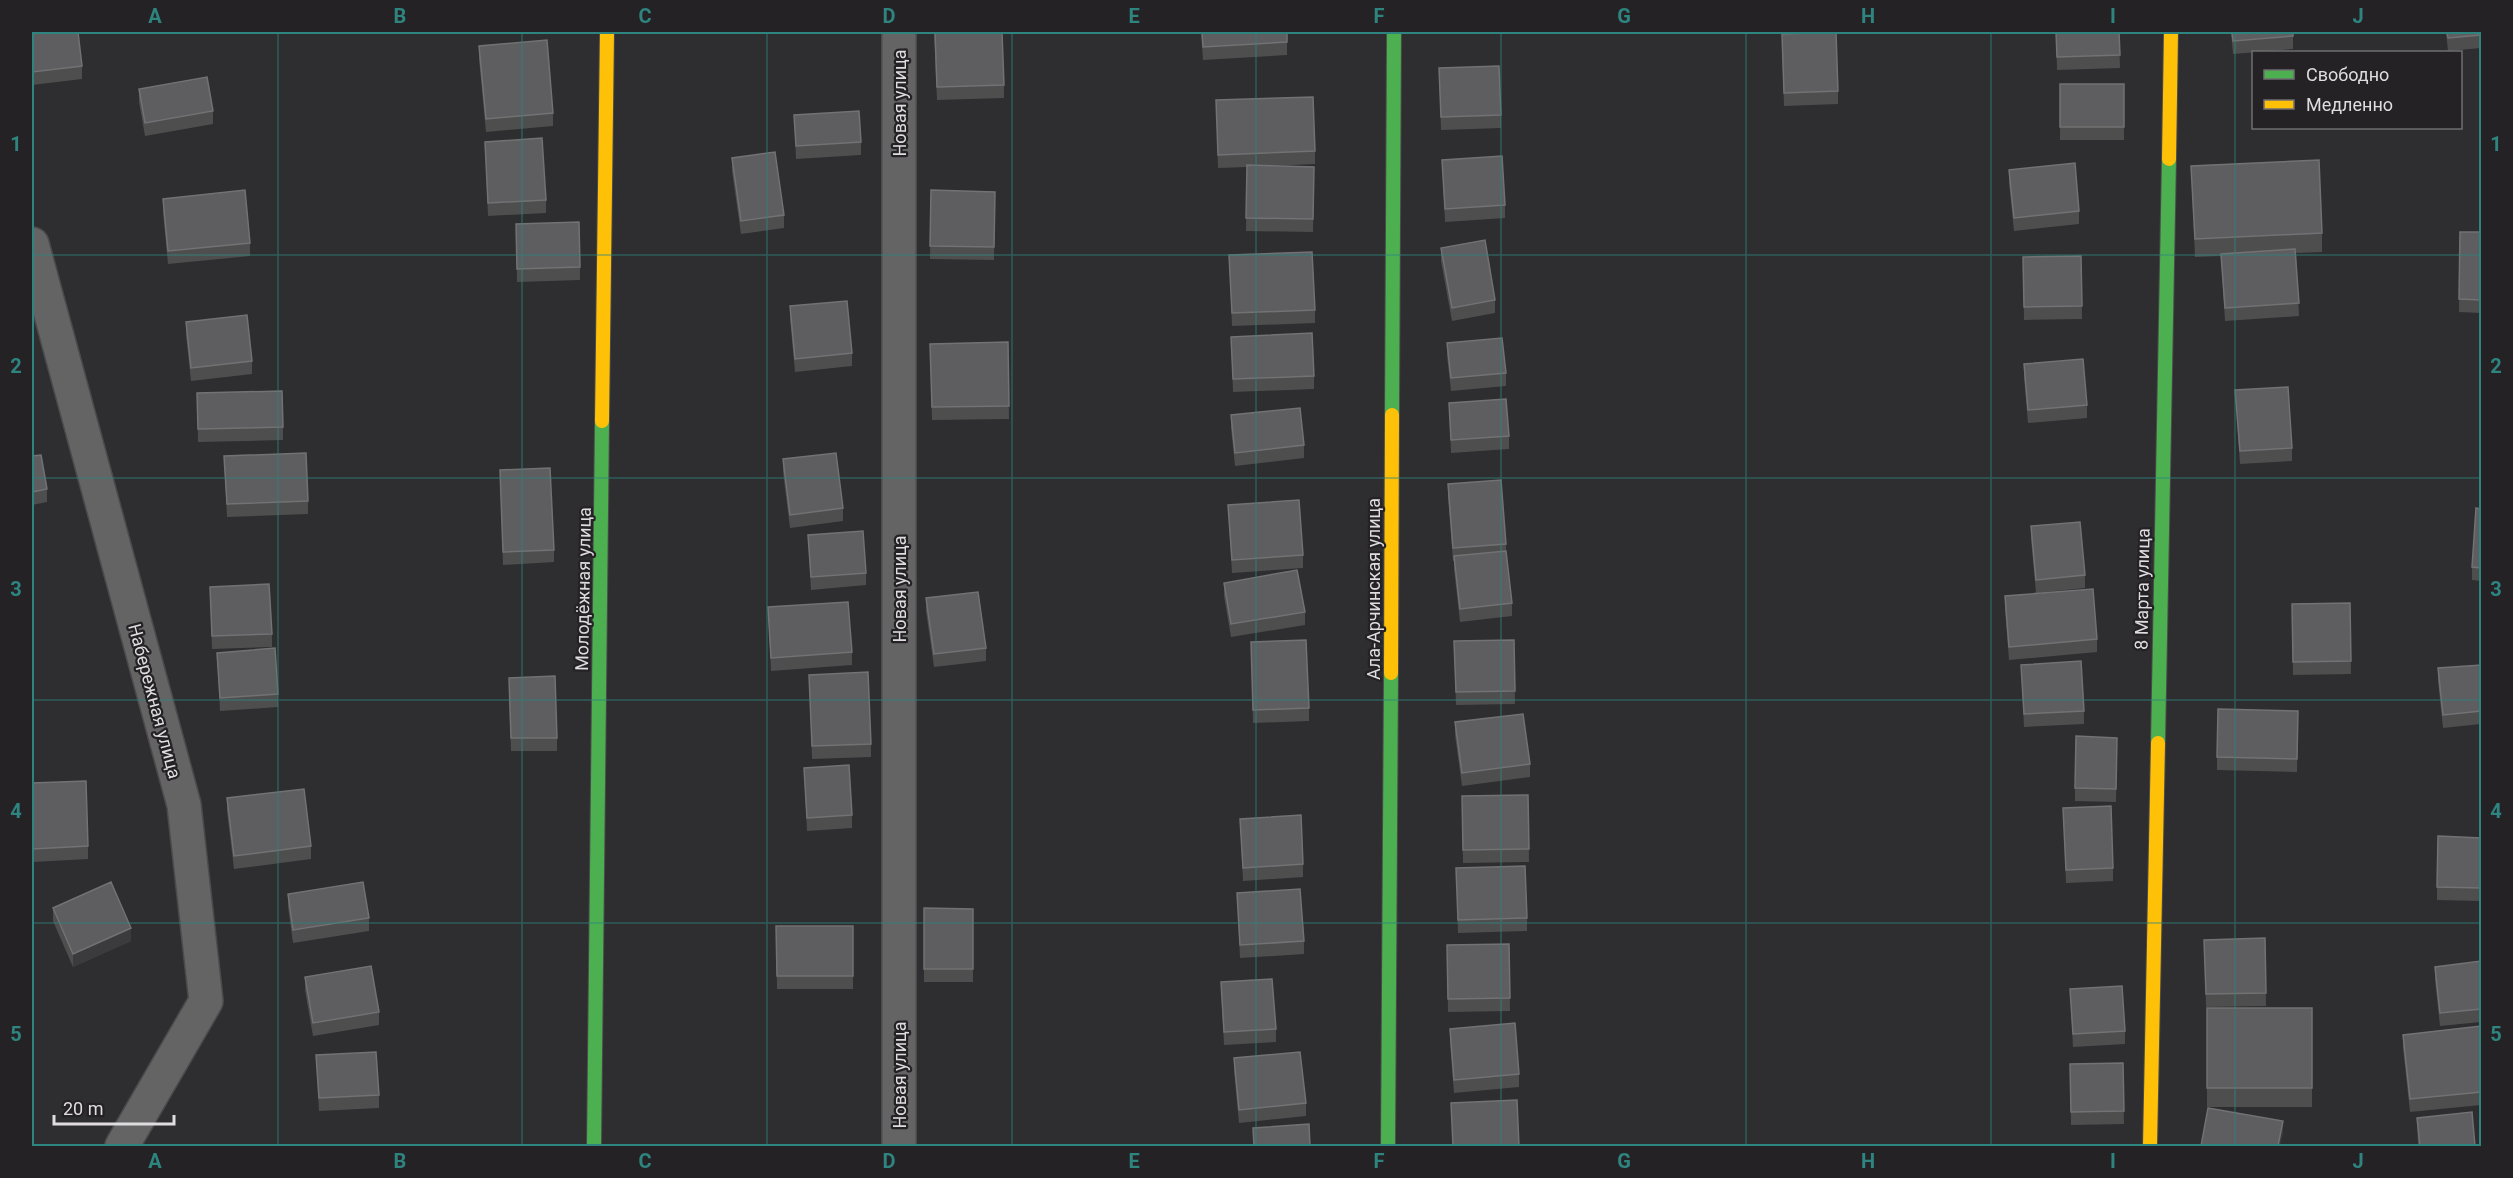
<svg xmlns="http://www.w3.org/2000/svg" width="2513" height="1178" font-family="Roboto,sans-serif">
	<style>
		.lines { fill: none; stroke-linecap: round; stroke-linejoin: round }
		.street-casing { stroke: #4b4a4c; stroke-width: 36 }
		.fast-casing { stroke: #4b4a4c; stroke-width: 16 }
		.slow-casing { stroke: #4b4a4c; stroke-width: 16 }
		.street { stroke: #656465; stroke-width: 33 }
		.fast { stroke: #4caf50; stroke-width: 14 }
		.slow { stroke: #ffc107; stroke-width: 14 }
		.wall { fill: #4f4e4f }
		.shaded-wall { fill: #3b3a3c }
		.building { fill: #5e5d5f; stroke: #727173; stroke-width: 1.5 }
		.grid { fill: none; stroke: #2e857f; stroke-width: 1.5; stroke-opacity: 0.55 }
		.labels { text-anchor: middle; dominant-baseline: central; stroke-width: 4.5; stroke-linejoin: round; paint-order: stroke }
		.street-label { font-size: 18px; fill: #dfdde0; stroke: #252226 }
		.neatline { fill: none; stroke: #2e857f; stroke-width: 2 }
		.grid-label { font-size: 20px; text-anchor: middle; font-weight: bold; fill: #2e857f }
	</style>
	<rect width="100%" height="100%" fill="#2e2d2f"/>
	<g class="lines">
		<defs>
			<path id="street" d="M 32,244 L 184,805 L 206,1001 L 122,1146
				M 899,1146 L 899,32"/>
			<path id="fast" d="M 1392,415 L 1394,32
				M 2158,743 L 2169,159
				M 594,1146 L 602,421
				M 1388,1146 L 1391,673"/>
			<path id="slow" d="M 2169,159 L 2171,32
				M 602,421 L 607,32
				M 1391,673 L 1392,415
				M 2150,1146 L 2158,743"/>
		</defs>
		<use href="#street" class="street-casing"/>
		<use href="#fast" class="fast-casing"/>
		<use href="#slow" class="slow-casing"/>
		<use href="#street" class="street"/>
		<use href="#fast" class="fast"/>
		<use href="#slow" class="slow"/>
	</g>
	<path class="wall" d="M 32,32 L 82,66 L 82,79 L 32,85 Z
		M 934,32 L 1004,85 L 1004,98 L 937,100 Z
		M 1201,32 L 1287,32 L 1287,55 L 1203,60 Z
		M 2056,32 L 2119,32 L 2120,68 L 2057,70 Z
		M 2231,32 L 2293,32 L 2293,49 L 2233,54 Z
		M 2446,32 L 2481,32 L 2481,48 L 2448,51 Z
		M 479,46 L 553,113 L 553,126 L 486,132 L 479,59 Z
		M 1782,47 L 1838,91 L 1838,104 L 1784,106 Z
		M 1439,68 L 1501,115 L 1501,128 L 1441,130 Z
		M 2060,84 L 2124,84 L 2124,140 L 2060,140 Z
		M 139,89 L 213,111 L 213,124 L 145,136 L 139,102 Z
		M 1216,100 L 1315,151 L 1315,164 L 1270,166 L 1314,167 L 1313,232 L 1246,231 L 1247,167 L 1218,168 Z
		M 794,115 L 861,142 L 861,155 L 796,159 Z
		M 485,142 L 546,200 L 546,213 L 488,216 Z
		M 732,158 L 784,215 L 784,228 L 741,234 L 732,171 Z
		M 1442,160 L 1505,205 L 1505,218 L 1445,222 Z
		M 2191,166 L 2322,233 L 2322,252 L 2296,253 L 2299,316 L 2225,321 L 2221,256 L 2195,257 Z
		M 2009,170 L 2079,211 L 2079,224 L 2014,231 L 2009,183 Z
		M 931,190 L 995,192 L 994,260 L 930,259 Z
		M 163,199 L 250,243 L 250,256 L 168,264 L 163,212 Z
		M 516,224 L 580,267 L 580,280 L 517,282 Z
		M 2460,232 L 2481,232 L 2481,313 L 2459,312 Z
		M 1441,248 L 1495,300 L 1495,313 L 1452,321 L 1441,261 Z
		M 1229,255 L 1315,310 L 1315,323 L 1232,326 Z
		M 2081,256 L 2082,319 L 2024,320 L 2023,257 Z
		M 790,306 L 852,353 L 852,366 L 795,372 L 790,319 Z
		M 186,322 L 252,361 L 252,374 L 191,381 L 186,335 Z
		M 1231,337 L 1314,376 L 1314,389 L 1233,392 Z
		M 1008,342 L 1009,419 L 932,420 L 930,344 Z
		M 1447,343 L 1506,373 L 1506,386 L 1451,391 L 1447,356 Z
		M 2024,364 L 2087,405 L 2087,418 L 2028,423 L 2024,377 Z
		M 2235,390 L 2292,448 L 2292,461 L 2240,464 Z
		M 197,393 L 283,427 L 283,440 L 198,442 Z
		M 1449,403 L 1509,436 L 1509,449 L 1451,453 Z
		M 1231,415 L 1304,445 L 1304,458 L 1235,466 L 1231,428 Z
		M 32,456 L 47,489 L 47,502 L 32,505 Z
		M 224,456 L 308,501 L 308,514 L 227,517 Z
		M 783,459 L 843,508 L 843,521 L 790,528 L 783,472 Z
		M 500,470 L 554,550 L 554,562 L 503,565 Z
		M 1448,484 L 1506,544 L 1506,555 L 1512,603 L 1512,616 L 1460,622 L 1454,569 L 1454,561 L 1453,561 L 1448,497 Z
		M 1228,505 L 1303,555 L 1303,568 L 1232,573 Z
		M 2481,509 L 2481,581 L 2472,580 L 2472,567 Z
		M 2031,526 L 2085,575 L 2085,588 L 2036,593 L 2031,539 Z
		M 808,535 L 866,573 L 866,585 L 811,590 Z
		M 1224,583 L 1305,612 L 1305,625 L 1231,637 L 1224,596 Z
		M 210,587 L 272,634 L 272,647 L 212,649 Z
		M 2005,596 L 2097,639 L 2097,652 L 2009,660 L 2005,609 Z
		M 926,598 L 986,648 L 986,661 L 934,667 L 926,611 Z
		M 2350,603 L 2351,674 L 2293,675 L 2292,604 Z
		M 768,607 L 852,652 L 852,665 L 771,671 Z
		M 1514,640 L 1515,704 L 1456,705 L 1454,641 Z
		M 1251,642 L 1309,708 L 1309,721 L 1253,723 Z
		M 217,653 L 278,694 L 278,707 L 220,711 Z
		M 2021,665 L 2084,711 L 2084,724 L 2024,727 Z
		M 2481,665 L 2481,724 L 2443,728 L 2438,681 L 2438,668 Z
		M 809,675 L 871,744 L 871,757 L 812,759 Z
		M 509,691 L 557,738 L 557,751 L 511,751 Z
		M 2298,711 L 2297,772 L 2217,770 L 2217,757 Z
		M 1455,722 L 1530,764 L 1530,777 L 1462,786 L 1455,735 Z
		M 2117,751 L 2116,802 L 2075,801 L 2075,788 Z
		M 804,768 L 852,815 L 852,828 L 807,831 Z
		M 32,783 L 88,846 L 88,859 L 32,862 Z
		M 1528,795 L 1529,862 L 1463,863 L 1462,796 Z
		M 227,798 L 311,846 L 311,859 L 234,869 L 227,811 Z
		M 2063,808 L 2113,868 L 2113,881 L 2066,883 Z
		M 1240,819 L 1303,864 L 1303,877 L 1243,881 Z
		M 2481,838 L 2481,901 L 2437,900 L 2437,887 Z
		M 1456,868 L 1527,918 L 1527,931 L 1458,933 Z
		M 1237,893 L 1304,941 L 1304,954 L 1240,958 Z
		M 288,894 L 369,918 L 369,931 L 293,943 L 288,907 Z
		M 53,908 L 131,941 L 73,967 L 53,921 Z
		M 924,908 L 973,909 L 973,982 L 924,982 Z
		M 776,926 L 853,926 L 853,989 L 777,989 Z
		M 2265,938 L 2266,1006 L 2206,1007 L 2204,940 Z
		M 1509,944 L 1510,1011 L 1448,1012 L 1447,945 Z
		M 2481,961 L 2481,1022 L 2440,1026 L 2435,980 L 2435,967 Z
		M 305,977 L 379,1012 L 379,1025 L 313,1036 L 305,990 Z
		M 1221,982 L 1276,1029 L 1276,1042 L 1224,1045 Z
		M 2070,989 L 2125,1031 L 2125,1044 L 2073,1047 Z
		M 2207,1008 L 2312,1008 L 2312,1107 L 2207,1107 Z
		M 2481,1026 L 2481,1105 L 2410,1112 L 2403,1048 L 2403,1035 Z
		M 1450,1029 L 1519,1074 L 1519,1087 L 1454,1093 L 1450,1042 Z
		M 316,1055 L 379,1095 L 379,1108 L 319,1111 Z
		M 1234,1058 L 1306,1103 L 1306,1116 L 1239,1123 L 1234,1071 Z
		M 2123,1063 L 2124,1124 L 2071,1125 L 2070,1064 Z
		M 1451,1103 L 1519,1146 L 1453,1146 Z
		M 2417,1118 L 2475,1146 L 2418,1146 Z"/>
	<path class="shaded-wall" d="M 131,928 L 131,941 L 73,967 L 73,954 Z
		M 2283,1121 L 2283,1134 L 2280,1146 L 2278,1146 Z"/>
	<path class="building" d="M 32,32 L 78,32 L 82,66 L 32,72 Z
		M 935,32 L 1002,32 L 1004,85 L 937,87 Z
		M 1202,32 L 1287,32 L 1287,42 L 1203,47 Z
		M 1836,32 L 1838,91 L 1784,93 L 1782,34 Z
		M 2056,32 L 2119,32 L 2120,55 L 2057,57 Z
		M 2232,32 L 2293,32 L 2293,36 L 2233,41 Z
		M 2447,32 L 2481,32 L 2481,35 L 2448,38 Z
		M 547,40 L 553,113 L 486,119 L 479,46 Z
		M 1499,66 L 1501,115 L 1441,117 L 1439,68 Z
		M 207,77 L 213,111 L 145,123 L 139,89 Z
		M 2060,84 L 2124,84 L 2124,127 L 2060,127 Z
		M 1313,97 L 1315,151 L 1218,155 L 1216,100 Z
		M 859,111 L 861,142 L 796,146 L 794,115 Z
		M 542,138 L 546,200 L 488,203 L 485,142 Z
		M 775,152 L 784,215 L 741,221 L 732,158 Z
		M 1502,156 L 1505,205 L 1445,209 L 1442,160 Z
		M 2319,160 L 2322,233 L 2195,239 L 2191,166 Z
		M 2075,163 L 2079,211 L 2014,218 L 2009,170 Z
		M 1247,165 L 1314,167 L 1313,219 L 1246,218 Z
		M 245,190 L 250,243 L 168,251 L 163,199 Z
		M 931,190 L 995,192 L 994,247 L 930,246 Z
		M 579,222 L 580,267 L 517,269 L 516,224 Z
		M 2460,232 L 2481,232 L 2481,300 L 2459,299 Z
		M 1485,240 L 1495,300 L 1452,308 L 1441,248 Z
		M 2295,249 L 2299,303 L 2225,308 L 2221,254 Z
		M 1312,252 L 1315,310 L 1232,313 L 1229,255 Z
		M 2081,256 L 2082,306 L 2024,307 L 2023,257 Z
		M 847,301 L 852,353 L 795,359 L 790,306 Z
		M 247,315 L 252,361 L 191,368 L 186,322 Z
		M 1312,333 L 1314,376 L 1233,379 L 1231,337 Z
		M 1502,338 L 1506,373 L 1451,378 L 1447,343 Z
		M 1008,342 L 1009,406 L 932,407 L 930,344 Z
		M 2083,359 L 2087,405 L 2028,410 L 2024,364 Z
		M 2288,387 L 2292,448 L 2240,451 L 2235,390 Z
		M 282,391 L 283,427 L 198,429 L 197,393 Z
		M 1506,399 L 1509,436 L 1451,440 L 1449,403 Z
		M 1300,408 L 1304,445 L 1235,453 L 1231,415 Z
		M 306,453 L 308,501 L 227,504 L 224,456 Z
		M 836,453 L 843,508 L 790,515 L 783,459 Z
		M 41,455 L 47,489 L 32,492 L 32,456 Z
		M 550,468 L 554,550 L 503,552 L 500,470 Z
		M 1501,480 L 1506,544 L 1453,548 L 1448,484 Z
		M 1299,500 L 1303,555 L 1232,560 L 1228,505 Z
		M 2476,508 L 2481,509 L 2481,568 L 2472,567 Z
		M 2080,522 L 2085,575 L 2036,580 L 2031,526 Z
		M 863,531 L 866,573 L 811,577 L 808,535 Z
		M 1506,551 L 1512,603 L 1460,609 L 1454,556 Z
		M 1297,570 L 1305,612 L 1231,624 L 1224,583 Z
		M 269,584 L 272,634 L 212,636 L 210,587 Z
		M 2093,589 L 2097,639 L 2009,647 L 2005,596 Z
		M 978,592 L 986,648 L 934,654 L 926,598 Z
		M 848,602 L 852,652 L 771,658 L 768,607 Z
		M 2350,603 L 2351,661 L 2293,662 L 2292,604 Z
		M 1306,640 L 1309,708 L 1253,710 L 1251,642 Z
		M 1514,640 L 1515,691 L 1456,692 L 1454,641 Z
		M 275,648 L 278,694 L 220,698 L 217,653 Z
		M 2081,661 L 2084,711 L 2024,714 L 2021,665 Z
		M 2481,665 L 2481,711 L 2443,715 L 2438,668 Z
		M 868,672 L 871,744 L 812,746 L 809,675 Z
		M 555,676 L 557,738 L 511,738 L 509,678 Z
		M 2218,709 L 2298,711 L 2297,759 L 2217,757 Z
		M 1523,714 L 1530,764 L 1462,773 L 1455,722 Z
		M 2076,736 L 2117,738 L 2116,789 L 2075,788 Z
		M 849,765 L 852,815 L 807,818 L 804,768 Z
		M 86,781 L 88,846 L 32,849 L 32,783 Z
		M 304,789 L 311,846 L 234,856 L 227,798 Z
		M 1528,795 L 1529,849 L 1463,850 L 1462,796 Z
		M 2111,806 L 2113,868 L 2066,870 L 2063,808 Z
		M 1301,815 L 1303,864 L 1243,868 L 1240,819 Z
		M 2438,836 L 2481,838 L 2481,888 L 2437,887 Z
		M 1525,866 L 1527,918 L 1458,920 L 1456,868 Z
		M 111,882 L 131,928 L 73,954 L 53,908 Z
		M 363,882 L 369,918 L 293,930 L 288,894 Z
		M 1300,889 L 1304,941 L 1240,945 L 1237,893 Z
		M 924,908 L 973,909 L 973,969 L 924,969 Z
		M 776,926 L 853,926 L 853,976 L 777,976 Z
		M 2265,938 L 2266,993 L 2206,994 L 2204,940 Z
		M 1509,944 L 1510,998 L 1448,999 L 1447,945 Z
		M 2481,961 L 2481,1009 L 2440,1013 L 2435,967 Z
		M 371,966 L 379,1012 L 313,1023 L 305,977 Z
		M 1272,979 L 1276,1029 L 1224,1032 L 1221,982 Z
		M 2122,986 L 2125,1031 L 2073,1034 L 2070,989 Z
		M 2207,1008 L 2312,1008 L 2312,1088 L 2207,1088 Z
		M 1515,1023 L 1519,1074 L 1454,1080 L 1450,1029 Z
		M 2481,1026 L 2481,1092 L 2410,1099 L 2403,1035 Z
		M 376,1052 L 379,1095 L 319,1098 L 316,1055 Z
		M 1300,1052 L 1306,1103 L 1239,1110 L 1234,1058 Z
		M 2123,1063 L 2124,1111 L 2071,1112 L 2070,1064 Z
		M 1517,1100 L 1519,1146 L 1453,1146 L 1451,1103 Z
		M 2208,1108 L 2283,1121 L 2278,1146 L 2201,1146 Z
		M 2472,1112 L 2475,1146 L 2420,1146 L 2417,1118 Z
		M 1309,1124 L 1310,1146 L 1254,1146 L 1253,1128 Z
		M 2075,1145 L 2105,1146 L 2075,1146 Z"/>
	<path class="grid" d="M 278,32 L 278,1146M 522,32 L 522,1146M 767,32 L 767,1146M 1012,32 L 1012,1146M 1256,32 L 1256,1146M 1501,32 L 1501,1146M 1746,32 L 1746,1146M 1991,32 L 1991,1146M 2235,32 L 2235,1146M 32,255 L 2482,255M 32,478 L 2482,478M 32,700 L 2482,700M 32,923 L 2482,923"/>
	<g class="labels">
		<g class="street-label">
			<text transform="translate(899 103) rotate(-90)">Новая улица</text>
			<text transform="translate(583 589) rotate(-89)">Молодёжная улица</text>
			<text transform="translate(899 589) rotate(-90)">Новая улица</text>
			<text transform="translate(1373 589) rotate(-90)">Ала-Арчинская улица</text>
			<text transform="translate(2142 589) rotate(-89)">8 Марта улица</text>
			<text transform="translate(155 701) rotate(75)">Набережная улица</text>
			<text transform="translate(899 1075) rotate(-90)">Новая улица</text>
		</g>
	</g>
	<rect width="2513" height="1178" fill="none" stroke="#252226" stroke-width="66"/>
	<rect x="2252" y="51" width="210" height="78" fill="#252226" stroke="#6f6d70" stroke-width="1.5"/>
	<rect x="2264" y="70" width="30" height="9" fill="#4caf50" stroke="#6f6d70" stroke-width="1.5"/>
	<text x="2306" y="81" font-size="18" fill="#dfdde0">Свободно</text>
	<rect x="2264" y="100" width="30" height="9" fill="#ffc107" stroke="#6f6d70" stroke-width="1.5"/>
	<text x="2306" y="111" font-size="18" fill="#dfdde0">Медленно</text>
	<path d="M54 1115v9h120v-9" fill="none" stroke="#dfdde0" stroke-width="3"/>
	<text x="63" y="1115" font-size="18" fill="#dfdde0" stroke="#252226" stroke-width="4.5" paint-order="stroke">20 m</text>
	<rect x="33" y="33" width="2447" height="1112" class="neatline"/>
	<g class="grid-label">
		<text x="155" y="23">A</text>
		<text x="400" y="23">B</text>
		<text x="645" y="23">C</text>
		<text x="889" y="23">D</text>
		<text x="1134" y="23">E</text>
		<text x="1379" y="23">F</text>
		<text x="1624" y="23">G</text>
		<text x="1868" y="23">H</text>
		<text x="2113" y="23">I</text>
		<text x="2358" y="23">J</text>
		<text x="16" y="151">1</text>
		<text x="2496" y="151">1</text>
		<text x="16" y="373">2</text>
		<text x="2496" y="373">2</text>
		<text x="16" y="596">3</text>
		<text x="2496" y="596">3</text>
		<text x="16" y="818">4</text>
		<text x="2496" y="818">4</text>
		<text x="16" y="1041">5</text>
		<text x="2496" y="1041">5</text>
		<text x="155" y="1168">A</text>
		<text x="400" y="1168">B</text>
		<text x="645" y="1168">C</text>
		<text x="889" y="1168">D</text>
		<text x="1134" y="1168">E</text>
		<text x="1379" y="1168">F</text>
		<text x="1624" y="1168">G</text>
		<text x="1868" y="1168">H</text>
		<text x="2113" y="1168">I</text>
		<text x="2358" y="1168">J</text>
	</g>
</svg>
